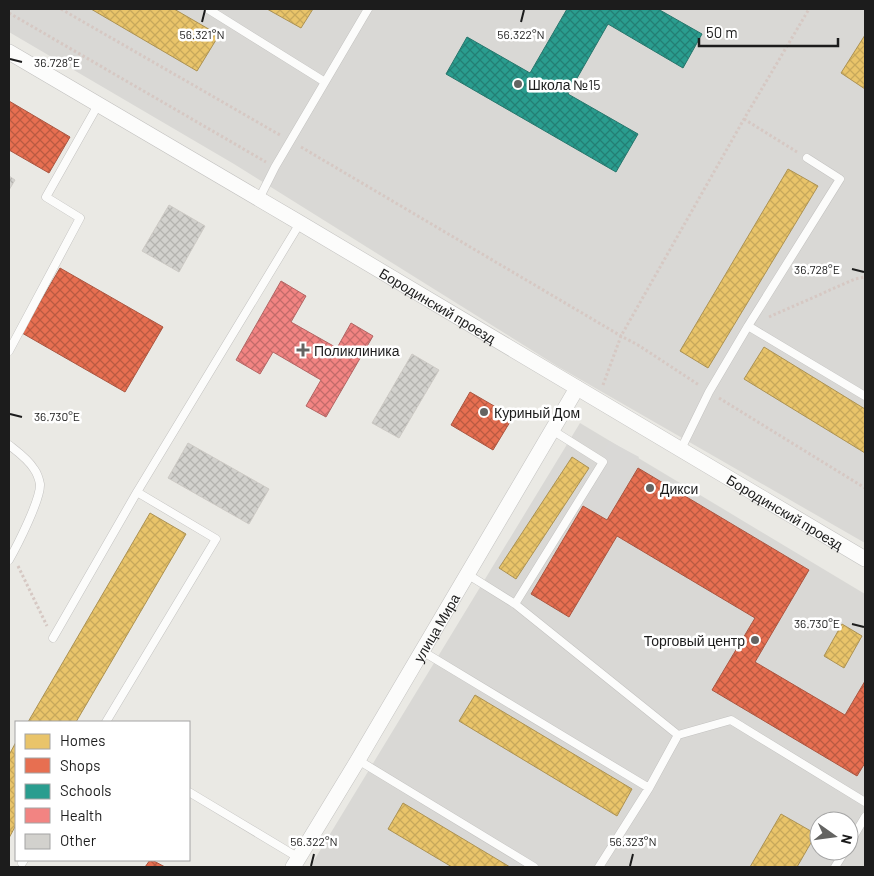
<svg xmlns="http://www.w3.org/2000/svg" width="874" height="876" font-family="Barlow,sans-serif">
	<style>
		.residential { fill: #d9d8d5; fill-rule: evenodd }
		.parking { fill: #d9d8d6 }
		.homes { fill: url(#homes-cross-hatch); stroke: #ac9253 }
		.shops { fill: url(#shops-cross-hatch); stroke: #aa5641 }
		.schools { fill: url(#schools-cross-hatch); stroke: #26766c }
		.health { fill: url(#health-cross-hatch); stroke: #b26563 }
		.building { fill: url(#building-cross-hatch); stroke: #cdcac5 }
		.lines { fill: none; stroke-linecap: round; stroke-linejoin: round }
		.service-casing { stroke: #c3c2c0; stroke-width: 9 }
		.minor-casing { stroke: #c3c2c0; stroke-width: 16 }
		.path { stroke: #d6c8c3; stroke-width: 3; stroke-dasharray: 2.5 2.5; stroke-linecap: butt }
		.service { stroke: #fcfcfb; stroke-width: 8 }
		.minor { stroke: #fcfcfb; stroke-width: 15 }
		.ticks { fill: none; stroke: #1c1c1c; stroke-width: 2 }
		.poi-dot { fill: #646462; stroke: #fff; stroke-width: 2 }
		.labels { text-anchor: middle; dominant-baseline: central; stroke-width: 5; stroke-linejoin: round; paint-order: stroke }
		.poi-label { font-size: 14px; fill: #1c1c1c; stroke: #fff; text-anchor: start }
		.street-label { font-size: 14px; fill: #1c1c1c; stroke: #fff }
		.ticks-label { font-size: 12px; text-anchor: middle; fill: #1c1c1c; stroke: #fff; stroke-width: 5; stroke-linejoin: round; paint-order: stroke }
	</style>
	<defs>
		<pattern id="homes-cross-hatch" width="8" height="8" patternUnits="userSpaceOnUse" patternTransform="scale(1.25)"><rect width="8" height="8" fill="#e9c46a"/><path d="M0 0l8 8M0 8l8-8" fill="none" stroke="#c7a85b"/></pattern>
		<pattern id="shops-cross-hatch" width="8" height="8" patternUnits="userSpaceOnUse" patternTransform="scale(1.25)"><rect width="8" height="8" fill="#e76f51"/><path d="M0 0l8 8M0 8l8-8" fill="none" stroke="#ba5a42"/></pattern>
		<pattern id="schools-cross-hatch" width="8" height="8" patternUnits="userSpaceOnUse" patternTransform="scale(1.25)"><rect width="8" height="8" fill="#2a9d8f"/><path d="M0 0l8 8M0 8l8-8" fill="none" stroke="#237f74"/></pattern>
		<pattern id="health-cross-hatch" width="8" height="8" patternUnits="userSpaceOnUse" patternTransform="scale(1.25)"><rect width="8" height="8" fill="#f28482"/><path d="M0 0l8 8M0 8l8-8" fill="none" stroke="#c36b6a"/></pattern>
		<pattern id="building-cross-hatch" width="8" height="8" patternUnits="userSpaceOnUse" patternTransform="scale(1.25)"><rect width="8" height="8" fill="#d2d1cd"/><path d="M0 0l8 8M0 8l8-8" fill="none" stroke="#b4b3af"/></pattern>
	</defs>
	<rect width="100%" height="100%" fill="#eae9e4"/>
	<path class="residential" d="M 9,9 L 865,9 L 865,543 L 557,366 L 234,164 L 9,32 Z
		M 580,423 L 865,594 L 865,867 L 310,867 ZM 819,821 L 849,821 L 849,851 L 819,851 Z"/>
	<path class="parking" d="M 609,441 L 639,457 L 608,515 L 578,499 Z"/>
	<path class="homes" d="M 91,9 L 174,9 L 219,35 L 197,71 Z
		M 267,9 L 313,9 L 301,28 Z
		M 865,35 L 865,89 L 841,73 Z
		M 788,169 L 818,186 L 708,368 L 680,351 Z
		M 764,347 L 865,409 L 865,453 L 744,379 Z
		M 572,457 L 589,468 L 516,579 L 499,568 Z
		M 150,513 L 186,534 L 76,722 L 28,722 Z
		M 842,624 L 862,636 L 844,668 L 824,656 Z
		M 475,695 L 632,789 L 617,816 L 459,721 Z
		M 16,742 L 16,825 L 9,838 L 9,755 Z
		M 403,803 L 510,867 L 452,867 L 388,829 Z
		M 781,814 L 816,834 L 797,867 L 750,867 Z"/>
	<path class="shops" d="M 9,101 L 70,137 L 49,173 L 9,150 Z
		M 60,268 L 163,327 L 125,392 L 22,333 Z
		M 470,392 L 513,417 L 493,450 L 451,425 Z
		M 638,468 L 809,570 L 755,662 L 845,715 L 865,681 L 865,763 L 857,776 L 712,690 L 755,618 L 617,536 L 569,617 L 531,594 L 583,506 L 607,520 Z
		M 150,860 L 152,860 L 165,867 L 145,867 Z"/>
	<path class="schools" d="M 567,9 L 658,9 L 702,34 L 683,68 L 608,24 L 568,94 L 638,134 L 616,172 L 446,74 L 467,37 L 530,73 Z"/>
	<path class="health" d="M 281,281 L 306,296 L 291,322 L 337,348 L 351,323 L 373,336 L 326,417 L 306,406 L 321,380 L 273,352 L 260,374 L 236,360 Z"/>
	<path class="building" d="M 9,176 L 15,180 L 9,190 Z
		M 169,205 L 205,226 L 179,272 L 142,251 Z
		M 412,354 L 439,370 L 399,438 L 372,423 Z
		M 188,443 L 269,489 L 249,524 L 168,478 Z"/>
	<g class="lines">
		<defs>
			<path id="service" d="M 208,9 L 325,82
				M 807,158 L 840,179 L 748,326 L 865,396
				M 259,199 L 275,167 L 368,9
				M 9,351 L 80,218 L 46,197 L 98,105
				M 9,445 C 18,452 28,459 34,469 C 37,473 39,479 40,484 C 41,499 17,546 9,560
				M 681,449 L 709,392 L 748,326
				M 467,574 L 515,604 L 678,735 L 731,720 L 865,802
				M 515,604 L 603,462 L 552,430
				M 53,638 L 137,492 L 300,223
				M 422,651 L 649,788 L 599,867
				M 106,722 L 216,539 L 137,492
				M 358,760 L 534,867
				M 649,788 L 678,735
				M 189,792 L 299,858
				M 849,844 L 865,817
				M 22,863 L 24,860
				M 835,867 L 845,851"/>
			<g id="minor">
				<path id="s1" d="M 9,52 L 300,223 L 865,559"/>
				<path id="s2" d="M 293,867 L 358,760 L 577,388"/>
			</g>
		</defs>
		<use href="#service" class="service-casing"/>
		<use href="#minor" class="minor-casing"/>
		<path class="path" d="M 61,9 L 280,135
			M 9,13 L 266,162
			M 744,119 L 797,152
			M 301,147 L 621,336 L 638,345 L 699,385
			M 769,317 L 855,279 L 865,277
			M 603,385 L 621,336 L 744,119 L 809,9
			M 719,398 L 865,488
			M 18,566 L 47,626"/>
		<use href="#service" class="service"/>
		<use href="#minor" class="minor"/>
	</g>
	<path class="ticks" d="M 202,22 L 205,10M 521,22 L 524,10M 10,59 L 22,62M 852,269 L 864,272M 10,414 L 22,417M 852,624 L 864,627M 311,866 L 314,854M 630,866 L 633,854"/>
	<g class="poi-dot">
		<circle cx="518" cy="84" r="5"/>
		<path d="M300.5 342.5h5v5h5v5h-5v5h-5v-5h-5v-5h5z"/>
		<circle cx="484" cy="412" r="5"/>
		<circle cx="650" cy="488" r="5"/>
		<circle cx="755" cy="640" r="5"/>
	</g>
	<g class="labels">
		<g class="poi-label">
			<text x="528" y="84">Школа №15</text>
			<text x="314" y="350">Поликлиника</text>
			<text x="494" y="412">Куриный Дом</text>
			<text x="660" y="488">Дикси</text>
			<text x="745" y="640" text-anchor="end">Торговый центр</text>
		</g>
		<g class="street-label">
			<text stroke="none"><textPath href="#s1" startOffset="498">Бородинский проезд</textPath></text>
			<text stroke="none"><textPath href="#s1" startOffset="902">Бородинский проезд</textPath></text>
			<text stroke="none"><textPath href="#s2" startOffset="279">улица Мира</textPath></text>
		</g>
	</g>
	<g class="ticks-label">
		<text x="202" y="39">56.321°N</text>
		<text x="521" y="39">56.322°N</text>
		<text x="57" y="67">36.728°E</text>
		<text x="817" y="274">36.728°E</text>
		<text x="57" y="421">36.730°E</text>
		<text x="817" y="628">36.730°E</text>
		<text x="314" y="846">56.322°N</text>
		<text x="633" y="846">56.323°N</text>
	</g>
	<rect width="874" height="876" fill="none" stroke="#1c1c1c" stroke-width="20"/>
	<rect x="15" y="721" width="175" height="140" fill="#ffffff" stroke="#a4a4a4"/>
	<rect x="25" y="734" width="25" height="15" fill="#e9c46a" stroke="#a4a4a4"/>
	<text x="60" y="746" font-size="15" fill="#1c1c1c">Homes</text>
	<rect x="25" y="758" width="25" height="15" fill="#e76f51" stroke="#a4a4a4"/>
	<text x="60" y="771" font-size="15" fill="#1c1c1c">Shops</text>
	<rect x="25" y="784" width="25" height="15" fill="#2a9d8f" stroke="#a4a4a4"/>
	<text x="60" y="796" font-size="15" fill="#1c1c1c">Schools</text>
	<rect x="25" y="808" width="25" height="15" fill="#f28482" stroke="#a4a4a4"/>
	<text x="60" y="821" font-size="15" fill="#1c1c1c">Health</text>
	<rect x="25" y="834" width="25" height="15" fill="#d2d1cd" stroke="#a4a4a4"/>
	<text x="60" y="846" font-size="15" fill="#1c1c1c">Other</text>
	<g transform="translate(834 836) rotate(104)"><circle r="24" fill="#ffffff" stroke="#a4a4a4"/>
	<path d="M0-4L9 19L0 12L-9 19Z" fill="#646462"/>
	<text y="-8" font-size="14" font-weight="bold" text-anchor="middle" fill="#1c1c1c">N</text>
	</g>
	<path d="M699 38v8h139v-8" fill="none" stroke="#1c1c1c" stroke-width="2.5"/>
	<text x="706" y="38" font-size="15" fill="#1c1c1c" stroke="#ffffff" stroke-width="4" paint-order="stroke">50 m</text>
</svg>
